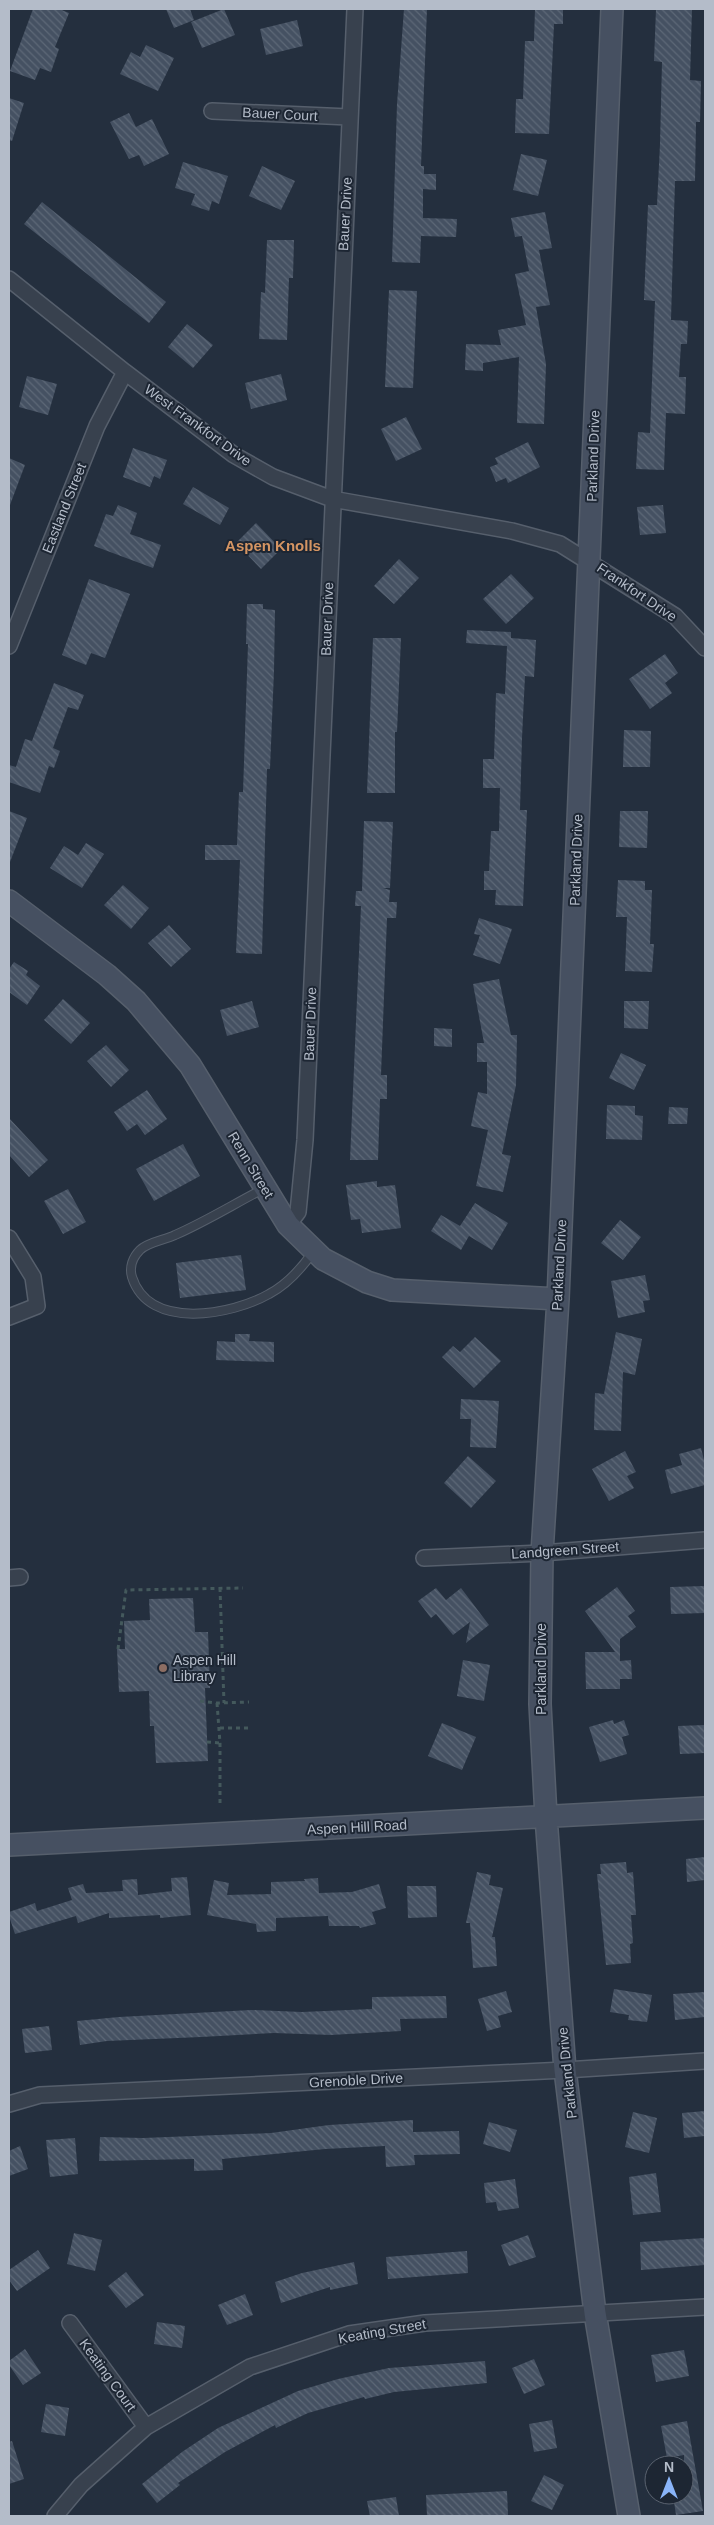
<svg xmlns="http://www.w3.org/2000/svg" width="714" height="2525" font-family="Helvetica,sans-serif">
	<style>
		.building { fill: url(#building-back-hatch) }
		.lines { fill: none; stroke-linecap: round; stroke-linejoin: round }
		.lane-casing { stroke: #565f6c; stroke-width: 10 }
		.street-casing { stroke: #565f6c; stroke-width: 18 }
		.secondary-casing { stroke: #565f6c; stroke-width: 24 }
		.path { stroke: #44595c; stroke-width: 3; stroke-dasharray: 4 4; stroke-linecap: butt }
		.lane { stroke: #38414e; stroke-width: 8 }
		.street { stroke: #38414e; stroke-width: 15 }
		.secondary { stroke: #465061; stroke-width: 21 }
		.education-dot { fill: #8d6e63; stroke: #1d2633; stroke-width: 2 }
		.labels { text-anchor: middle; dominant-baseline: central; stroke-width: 4; stroke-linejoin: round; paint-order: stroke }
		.street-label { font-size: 14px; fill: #b4bcc9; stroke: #1d2633 }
		.poi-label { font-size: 14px; fill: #b4bcc9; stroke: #1d2633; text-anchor: start }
		.neighbourhood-label { font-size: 15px; font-weight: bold; fill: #d59563; stroke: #1d2633 }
	</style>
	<defs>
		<pattern id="building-back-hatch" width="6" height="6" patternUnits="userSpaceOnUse" patternTransform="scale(1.25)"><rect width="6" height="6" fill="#455162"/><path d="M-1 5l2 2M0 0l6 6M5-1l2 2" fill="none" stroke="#5d6877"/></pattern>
	</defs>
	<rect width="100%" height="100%" fill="#242f3e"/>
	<path class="building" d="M 33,9 L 59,9 L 69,13 L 55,47 L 59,49 L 51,72 L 40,68 L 35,80 L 10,71 Z
		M 166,9 L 190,9 L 194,20 L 174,28 Z
		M 224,9 L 235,35 L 202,48 L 191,22 Z
		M 404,9 L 427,9 L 421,166 L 424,166 L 424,174 L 436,174 L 436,190 L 423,189 L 423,218 L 457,219 L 456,237 L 421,236 L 420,263 L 392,262 L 397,104 Z
		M 535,9 L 563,9 L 563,24 L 554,24 L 549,134 L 515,133 L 516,99 L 523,99 L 525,41 L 534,41 Z
		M 656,9 L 692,9 L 690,80 L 701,81 L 700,122 L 696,122 L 695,181 L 675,181 L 671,320 L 688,321 L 687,344 L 681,344 L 679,377 L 686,377 L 685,414 L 666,413 L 664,470 L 636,469 L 638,432 L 650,433 L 655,301 L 644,300 L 648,205 L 657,205 L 660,144 L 662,62 L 654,61 Z
		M 297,20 L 303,46 L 266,55 L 260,29 Z
		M 146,45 L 174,58 L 158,91 L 120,74 L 131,52 L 140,57 Z
		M 9,98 L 24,103 L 12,141 L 9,140 Z
		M 129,113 L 136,127 L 152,119 L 169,154 L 144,166 L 139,155 L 129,159 L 110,122 Z
		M 521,154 L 547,160 L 538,196 L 513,190 Z
		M 183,162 L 228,176 L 219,204 L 212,201 L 209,211 L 191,205 L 195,194 L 175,188 Z
		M 262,166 L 295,181 L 281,210 L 249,196 Z
		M 42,202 L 166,302 L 149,323 L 24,224 Z
		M 545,212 L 552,248 L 539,250 L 550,305 L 536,307 L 546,364 L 544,424 L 517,423 L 519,357 L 483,363 L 483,371 L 465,370 L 466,344 L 501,345 L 498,330 L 526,325 L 515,274 L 529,271 L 522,236 L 515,237 L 511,218 Z
		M 267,240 L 294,240 L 293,278 L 289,278 L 287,340 L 259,339 L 261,292 L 265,293 Z
		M 389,290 L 417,291 L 413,388 L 385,387 Z
		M 187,324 L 213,345 L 193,368 L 168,347 Z
		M 281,374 L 287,400 L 251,409 L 245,383 Z
		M 27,376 L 57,384 L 48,415 L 19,407 Z
		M 406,417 L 422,449 L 396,461 L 381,429 Z
		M 528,442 L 540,467 L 508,483 L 506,478 L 496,482 L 490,467 L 498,464 L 495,458 Z
		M 133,448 L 167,460 L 160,479 L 154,476 L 150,487 L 123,477 Z
		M 9,458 L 25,465 L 10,505 L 9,505 Z
		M 193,487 L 229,508 L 220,525 L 183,504 Z
		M 118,505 L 137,513 L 130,534 L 161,545 L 153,568 L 94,546 L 106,514 L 113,516 Z
		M 663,505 L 666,533 L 640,535 L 637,507 Z
		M 256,523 L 281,549 L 261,569 L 236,543 Z
		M 399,559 L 419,578 L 394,604 L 374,586 Z
		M 511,574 L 534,598 L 506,624 L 483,599 Z
		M 89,579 L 130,594 L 105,658 L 91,653 L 86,665 L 62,655 Z
		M 247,604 L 263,604 L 263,609 L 275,610 L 274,671 L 270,769 L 267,769 L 262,954 L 236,953 L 240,860 L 205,860 L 205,845 L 237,845 L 239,792 L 243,792 L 248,644 L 246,644 Z
		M 467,630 L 511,632 L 511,638 L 536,640 L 534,677 L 525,676 L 522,738 L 520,810 L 527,810 L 523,906 L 495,905 L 496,890 L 484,890 L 484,871 L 489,871 L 491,831 L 499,831 L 500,788 L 483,788 L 483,759 L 494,759 L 496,693 L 505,694 L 507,646 L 466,643 Z
		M 373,638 L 401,638 L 397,732 L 395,732 L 395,793 L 367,793 Z
		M 665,654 L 678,673 L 665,683 L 672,693 L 650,709 L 629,679 Z
		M 54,683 L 84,695 L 78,710 L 68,707 L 53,748 L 60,751 L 54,768 L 49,766 L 40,793 L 9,782 L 9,765 L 16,767 L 25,739 L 32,741 Z
		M 624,730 L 651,731 L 650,767 L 623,767 Z
		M 9,811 L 27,818 L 10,862 L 9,862 Z
		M 620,811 L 648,811 L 647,848 L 619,847 Z
		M 364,821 L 393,822 L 390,888 L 383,888 L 390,890 L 389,902 L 397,902 L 396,918 L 387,918 L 381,1075 L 387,1075 L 387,1099 L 380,1099 L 378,1160 L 350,1160 L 361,906 L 355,906 L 356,891 L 362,891 Z
		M 86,843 L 104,854 L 82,888 L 50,868 L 64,846 L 78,855 Z
		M 618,880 L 645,881 L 645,890 L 652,890 L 650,944 L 654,944 L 652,972 L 625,971 L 627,917 L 616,917 Z
		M 123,885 L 149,908 L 131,929 L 104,905 Z
		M 479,918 L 512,929 L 500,964 L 473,955 L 480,935 L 474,934 Z
		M 169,925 L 191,949 L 171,967 L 148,943 Z
		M 14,962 L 28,971 L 26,975 L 40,986 L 27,1005 L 9,992 L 9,969 Z
		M 499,979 L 511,1035 L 517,1035 L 516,1085 L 502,1154 L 511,1156 L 503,1192 L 476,1186 L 488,1130 L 471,1126 L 478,1092 L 487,1094 L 487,1062 L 477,1062 L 477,1043 L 484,1043 L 473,984 Z
		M 63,999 L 90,1023 L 71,1044 L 44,1020 Z
		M 252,1001 L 259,1027 L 227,1036 L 220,1010 Z
		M 624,1001 L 649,1001 L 648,1029 L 624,1028 Z
		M 434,1028 L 452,1029 L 452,1047 L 434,1046 Z
		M 106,1045 L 129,1070 L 111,1087 L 87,1061 Z
		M 621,1053 L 646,1065 L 634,1090 L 609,1078 Z
		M 147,1090 L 167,1119 L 145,1135 L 137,1124 L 127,1131 L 114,1112 Z
		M 607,1105 L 635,1106 L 635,1115 L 643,1116 L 642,1140 L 606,1139 Z
		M 669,1107 L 688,1108 L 687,1124 L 668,1124 Z
		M 9,1118 L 48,1160 L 29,1177 L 9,1155 Z
		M 183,1144 L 200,1176 L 154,1201 L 136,1169 Z
		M 377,1181 L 377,1187 L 395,1185 L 401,1228 L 362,1233 L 360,1219 L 351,1220 L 346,1185 Z
		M 68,1189 L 86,1222 L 63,1234 L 44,1201 Z
		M 475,1203 L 508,1223 L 492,1250 L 469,1236 L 461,1250 L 431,1231 L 441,1215 L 460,1226 Z
		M 620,1220 L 641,1237 L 623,1260 L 601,1243 Z
		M 241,1255 L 246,1290 L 180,1298 L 176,1263 Z
		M 645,1275 L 650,1300 L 643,1301 L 645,1312 L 618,1318 L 611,1281 Z
		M 616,1332 L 642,1339 L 635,1375 L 623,1372 L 621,1431 L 594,1430 L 595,1393 L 604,1394 Z
		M 235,1334 L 250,1334 L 249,1341 L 274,1342 L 274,1362 L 216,1360 L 217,1341 L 235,1342 Z
		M 475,1337 L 501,1361 L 474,1388 L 442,1357 L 453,1346 L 460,1352 Z
		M 461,1399 L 499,1401 L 496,1448 L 470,1447 L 471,1419 L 460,1419 Z
		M 701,1448 L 705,1464 L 705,1485 L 671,1494 L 665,1470 L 682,1465 L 679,1454 Z
		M 625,1451 L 636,1472 L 627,1476 L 634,1488 L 609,1501 L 592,1469 Z
		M 468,1456 L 496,1481 L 471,1508 L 444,1483 Z
		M 705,1586 L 705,1613 L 671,1614 L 670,1587 Z
		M 617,1587 L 635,1611 L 628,1616 L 636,1627 L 620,1639 L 620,1661 L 631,1660 L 632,1679 L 620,1679 L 620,1689 L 586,1689 L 585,1652 L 615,1652 L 585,1611 Z
		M 436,1588 L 446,1600 L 461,1588 L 489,1625 L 466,1643 L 470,1622 L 453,1635 L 436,1614 L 431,1618 L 418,1601 Z
		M 193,1598 L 195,1632 L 208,1632 L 210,1688 L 205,1688 L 208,1761 L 156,1763 L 154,1726 L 150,1726 L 149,1691 L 119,1692 L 117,1649 L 125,1649 L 124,1621 L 150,1620 L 149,1599 Z
		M 463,1660 L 490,1665 L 484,1701 L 457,1696 Z
		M 613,1720 L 614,1724 L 624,1720 L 629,1735 L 622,1737 L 627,1754 L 600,1762 L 589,1727 Z
		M 442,1723 L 476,1737 L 462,1770 L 428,1756 Z
		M 705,1725 L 705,1753 L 680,1754 L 678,1726 Z
		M 705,1857 L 705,1880 L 687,1882 L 686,1859 Z
		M 626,1862 L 627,1873 L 633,1872 L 636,1915 L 631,1915 L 633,1943 L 630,1944 L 631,1963 L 606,1965 L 597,1874 L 601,1874 L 600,1864 Z
		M 477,1872 L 491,1875 L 489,1885 L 503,1888 L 492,1937 L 495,1937 L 497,1966 L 473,1968 L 470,1923 L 466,1923 Z
		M 187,1877 L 191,1915 L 160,1918 L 160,1915 L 109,1918 L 109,1913 L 78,1923 L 76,1916 L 15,1934 L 9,1916 L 9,1912 L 35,1903 L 37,1911 L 72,1900 L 68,1888 L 83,1884 L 86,1893 L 123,1891 L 122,1880 L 137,1879 L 138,1895 L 172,1891 L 171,1878 Z
		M 318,1878 L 319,1893 L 352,1892 L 379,1884 L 386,1908 L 372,1912 L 376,1924 L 360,1928 L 359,1926 L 329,1926 L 328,1916 L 276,1918 L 276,1931 L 257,1932 L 256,1924 L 207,1915 L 214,1880 L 229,1883 L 227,1895 L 271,1894 L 271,1882 L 305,1881 L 304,1879 Z
		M 407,1886 L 436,1886 L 437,1917 L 408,1918 Z
		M 614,1989 L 652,1995 L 647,2022 L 628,2020 L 629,2015 L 610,2012 Z
		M 506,1991 L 512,2012 L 498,2016 L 501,2027 L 487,2031 L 478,1999 Z
		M 705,1992 L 705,2017 L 675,2020 L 673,1994 Z
		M 446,1996 L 447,2018 L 400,2019 L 401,2031 L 331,2035 L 274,2033 L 201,2037 L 107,2041 L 80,2045 L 77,2021 L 119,2017 L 251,2010 L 302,2012 L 372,2009 L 372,1997 Z
		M 49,2026 L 52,2050 L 25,2053 L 22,2029 Z
		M 705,2111 L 705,2136 L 684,2138 L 682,2113 Z
		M 633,2112 L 657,2118 L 649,2153 L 625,2147 Z
		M 413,2120 L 413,2132 L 459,2131 L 460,2154 L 414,2155 L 415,2165 L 386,2167 L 385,2146 L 325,2149 L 222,2159 L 223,2170 L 194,2171 L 194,2159 L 99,2161 L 100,2137 L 143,2138 L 271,2133 L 329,2125 Z
		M 489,2122 L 517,2130 L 510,2152 L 483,2144 Z
		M 75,2138 L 78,2174 L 50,2177 L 46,2140 Z
		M 20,2146 L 28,2169 L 9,2176 L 9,2151 Z
		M 656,2173 L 661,2212 L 633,2215 L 629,2177 Z
		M 515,2179 L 519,2208 L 498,2211 L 496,2202 L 486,2203 L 484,2183 Z
		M 74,2233 L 102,2240 L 95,2271 L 67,2264 Z
		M 528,2235 L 536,2257 L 509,2266 L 501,2245 Z
		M 705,2238 L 705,2265 L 641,2270 L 640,2242 Z
		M 38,2250 L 50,2268 L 17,2291 L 9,2280 L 9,2270 Z
		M 467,2251 L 468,2273 L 388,2279 L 386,2257 Z
		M 354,2262 L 358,2284 L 330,2290 L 330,2287 L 281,2303 L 275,2282 L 302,2273 Z
		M 126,2272 L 144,2295 L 126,2308 L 108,2286 Z
		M 245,2294 L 253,2315 L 227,2325 L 218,2305 Z
		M 157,2322 L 185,2326 L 182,2348 L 154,2344 Z
		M 25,2349 L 41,2373 L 23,2385 L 9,2365 L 9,2361 Z
		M 684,2350 L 689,2376 L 656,2382 L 651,2355 Z
		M 534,2359 L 545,2385 L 524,2394 L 512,2368 Z
		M 485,2361 L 487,2383 L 394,2392 L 365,2399 L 364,2397 L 308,2413 L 276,2428 L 275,2425 L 225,2452 L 178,2483 L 180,2485 L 157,2503 L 142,2484 L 182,2452 L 218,2428 L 298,2391 L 338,2379 L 389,2368 Z
		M 46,2404 L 69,2408 L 65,2436 L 41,2432 Z
		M 552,2420 L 557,2448 L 534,2452 L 529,2424 Z
		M 687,2421 L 703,2511 L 676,2515 L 673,2495 L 684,2495 L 684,2455 L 667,2458 L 661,2426 Z
		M 12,2441 L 24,2479 L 9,2484 L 9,2442 Z
		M 544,2475 L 564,2485 L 552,2510 L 531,2501 Z
		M 507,2491 L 508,2515 L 427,2516 L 426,2495 Z
		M 396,2497 L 399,2516 L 370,2516 L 367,2501 Z"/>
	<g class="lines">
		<defs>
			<path id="lane" d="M 263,1189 C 234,1204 205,1222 175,1235 C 165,1240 148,1242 140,1250 C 133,1257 129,1267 132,1277 C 149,1331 232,1315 269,1294 C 288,1284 301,1269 313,1252"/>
			<path id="street" d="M 212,111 L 349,117
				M 9,279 L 125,372 L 234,455 L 273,477 L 332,499 L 512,531 L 560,544 L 675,616 L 705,648
				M 9,646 L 97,426 L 125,372
				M 288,1225 L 298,1212 L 305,1140 L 355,9
				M 9,1238 L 33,1277 L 37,1306 L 9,1317
				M 424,1558 L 542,1553 L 705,1540
				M 9,1578 L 20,1577
				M 9,2104 L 40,2095 L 565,2070 L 705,2061
				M 70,2323 L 146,2427
				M 55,2516 L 81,2485 L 146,2427 L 250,2367 L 349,2334 L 425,2323 L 705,2307"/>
			<path id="secondary" d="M 612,9 L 558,1299 L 542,1553 L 540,1704 L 546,1817 L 565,2070 L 595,2313 L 629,2516
				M 9,901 L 107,975 L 136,1001 L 190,1065 L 288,1225 L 323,1259 L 367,1282 L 392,1290 L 558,1299
				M 9,1845 L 705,1808"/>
		</defs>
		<use href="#lane" class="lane-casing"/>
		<use href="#street" class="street-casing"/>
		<use href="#secondary" class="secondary-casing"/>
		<path class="path" d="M 220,1588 L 224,1703
			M 118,1649 L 126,1590 L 243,1588
			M 200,1701 L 217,1703 L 249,1702
			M 217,1703 L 220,1743 L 220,1805
			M 220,1728 L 250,1728
			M 207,1742 L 220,1743"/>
		<use href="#lane" class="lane"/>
		<use href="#street" class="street"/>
		<use href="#secondary" class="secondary"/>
	</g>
	<circle class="education-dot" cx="163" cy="1668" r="5"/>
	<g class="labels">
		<g class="street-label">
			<text transform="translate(280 114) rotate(3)">Bauer Court</text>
			<text transform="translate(345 214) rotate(-87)">Bauer Drive</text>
			<text transform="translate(198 425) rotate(36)">West Frankfort Drive</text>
			<text transform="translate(593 456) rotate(-88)">Parkland Drive</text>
			<text transform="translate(64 508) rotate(-68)">Eastland Street</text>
			<text transform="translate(637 592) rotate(34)">Frankfort Drive</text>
			<text transform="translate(327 619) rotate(-88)">Bauer Drive</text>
			<text transform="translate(576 860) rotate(-88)">Parkland Drive</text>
			<text transform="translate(310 1024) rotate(-88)">Bauer Drive</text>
			<text transform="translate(251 1165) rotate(59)">Renn Street</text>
			<text transform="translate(559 1265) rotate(-87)">Parkland Drive</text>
			<text transform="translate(565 1550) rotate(-4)">Landgreen Street</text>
			<text transform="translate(541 1669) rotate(-90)">Parkland Drive</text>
			<text transform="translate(357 1827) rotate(-3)">Aspen Hill Road</text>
			<text transform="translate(567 2073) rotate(-96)">Parkland Drive</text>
			<text transform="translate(356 2080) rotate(-3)">Grenoble Drive</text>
			<text transform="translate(382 2331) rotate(-10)">Keating Street</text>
			<text transform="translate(108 2375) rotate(54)">Keating Court</text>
		</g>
		<g class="poi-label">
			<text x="173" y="1660">Aspen Hill<tspan x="173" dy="16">Library</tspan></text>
		</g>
		<g class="neighbourhood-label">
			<text x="273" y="545">Aspen Knolls</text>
		</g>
	</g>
	<rect width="714" height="2525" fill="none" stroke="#b4bcc9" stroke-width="20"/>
	<g transform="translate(669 2480)"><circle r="24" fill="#1d2633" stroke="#59626f"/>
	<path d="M0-4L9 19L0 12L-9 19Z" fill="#8ab4f8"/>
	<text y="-8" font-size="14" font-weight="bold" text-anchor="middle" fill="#b4bcc9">N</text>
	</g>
</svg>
